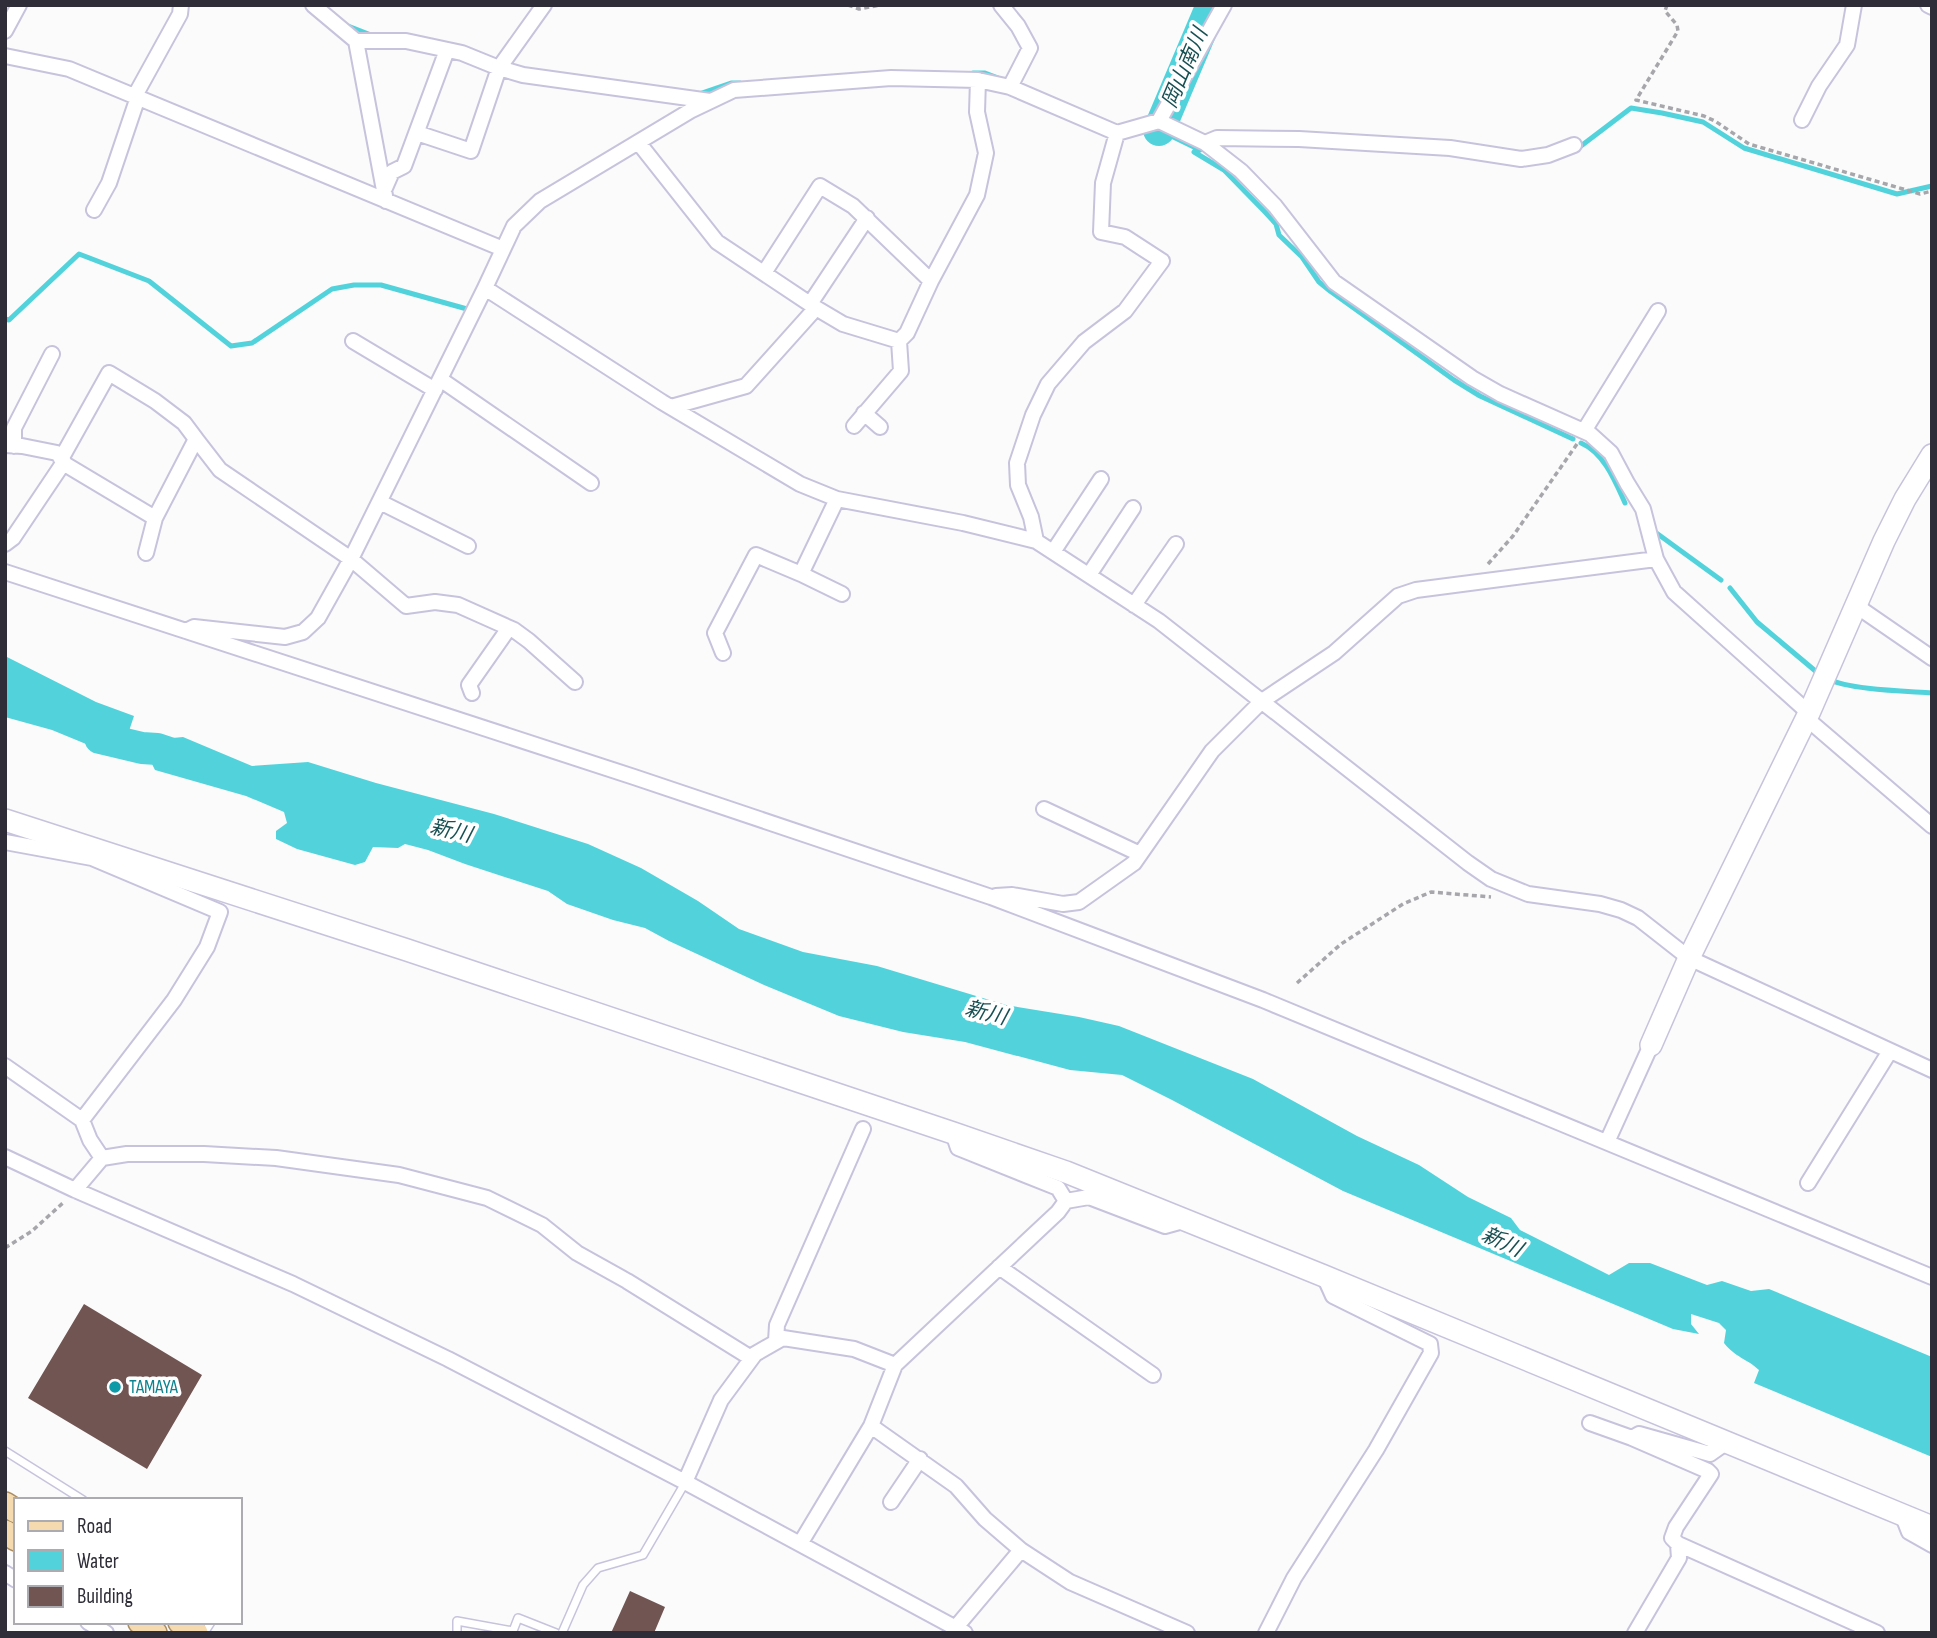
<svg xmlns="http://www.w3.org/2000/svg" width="1937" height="1638" font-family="'Sofia Sans Condensed','Noto Sans JP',sans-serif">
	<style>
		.water { fill: #52d3dc }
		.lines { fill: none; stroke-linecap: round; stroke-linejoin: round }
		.stream { stroke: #52d3dc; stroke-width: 5 }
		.river { stroke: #52d3dc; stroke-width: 32 }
		.building { fill: #715553 }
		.lane-casing { stroke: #c7c3dd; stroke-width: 10 }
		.street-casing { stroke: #c7c3dd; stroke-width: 18 }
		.secondary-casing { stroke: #c7c3dd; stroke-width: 24 }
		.primary-casing { stroke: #ab8d63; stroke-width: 26 }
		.path { stroke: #a7a6ab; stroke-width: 3.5; stroke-dasharray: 5 3.5; stroke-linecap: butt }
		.lane { stroke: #fff; stroke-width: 7 }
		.street { stroke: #fff; stroke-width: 14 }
		.secondary { stroke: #fff; stroke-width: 21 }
		.primary { stroke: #f5d9af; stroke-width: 23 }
		.culture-dot { fill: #0f9aa8; stroke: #fff; stroke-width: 2.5 }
		.labels { text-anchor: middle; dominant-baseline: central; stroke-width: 7; stroke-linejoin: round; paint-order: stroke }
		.culture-label { font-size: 19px; fill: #0d838f; stroke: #fff; text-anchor: start }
		.water-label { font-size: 21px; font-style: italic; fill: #195054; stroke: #fff }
	</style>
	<rect width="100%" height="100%" fill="#fbfbfb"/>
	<path class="water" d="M 5,656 L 96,702 L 134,716 L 128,734 L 145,741 L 140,754 L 124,748 L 120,758 L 52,730 L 5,717 Z
		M 183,737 L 252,766 L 308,762 L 376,783 L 494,814 L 588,844 L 641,868 L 698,901 L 739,929 L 803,952 L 877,966 L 1006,1005 L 1079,1017 L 1119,1026 L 1253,1079 L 1357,1136 L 1419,1165 L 1468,1197 L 1511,1218 L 1520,1230 L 1609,1275 L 1629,1263 L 1650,1263 L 1707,1285 L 1722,1281 L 1751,1291 L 1769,1289 L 1932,1357 L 1932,1457 L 1754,1383 L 1759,1370 C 1746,1358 1736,1358 1724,1343 L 1726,1330 L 1719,1323 L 1691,1314 L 1691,1324 L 1699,1334 L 1673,1329 L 1343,1191 L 1172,1100 L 1122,1075 L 1070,1070 L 965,1042 L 903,1032 L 839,1016 L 764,985 L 669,941 L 645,928 L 613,920 L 567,904 L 548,891 L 465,864 L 428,850 L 405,844 L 398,848 L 373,847 L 365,862 L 355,865 L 297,849 L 276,839 L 276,831 L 287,823 L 284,812 L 246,796 L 155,770 L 152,764 L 162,739 Z"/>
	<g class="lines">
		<path class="stream" d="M 348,26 L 371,35
			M 973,73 L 985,73 L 998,78
			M 699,94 L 731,83 L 740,83
			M 1159,130 L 1200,150 L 1208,146
			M 1577,149 L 1631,108 L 1662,113 L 1703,122 L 1744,148 L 1897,194 L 1932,186
			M 1194,152 L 1224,170 L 1265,212 L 1276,224 L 1279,235 L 1302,257 L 1319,282 L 1330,291 L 1454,380 L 1480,396 L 1573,439
			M 5,319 L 9,320 L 79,254 L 149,281 L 231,346 L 252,343 L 332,289 L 354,285 L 381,285 L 467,309
			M 1581,443 C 1604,453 1615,481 1625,503
			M 1655,532 L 1721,580
			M 1730,588 L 1757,622 L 1819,674
			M 1828,679 C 1851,690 1905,691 1932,693"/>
		<path class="river" d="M 1159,130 L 1212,5
			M 100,738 L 142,748 L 157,749 L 199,763"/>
	</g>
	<path class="building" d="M 84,1304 L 202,1375 L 147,1469 L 28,1398 Z
		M 630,1591 L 665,1607 L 654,1633 L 611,1633 Z"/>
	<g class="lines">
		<defs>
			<path id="lane" d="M 5,1451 L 83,1500
				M 204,1633 L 211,1622
				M 457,1633 L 457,1621 L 513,1631 L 518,1618 L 556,1633
				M 562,1633 L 583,1585 L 598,1568 L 643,1555 L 685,1483"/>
			<path id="street" d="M 313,5 L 356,41 L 406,41 L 462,53 L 499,68 L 471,151 L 417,133
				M 544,5 L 499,68 L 523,75 L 710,101
				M 1001,5 L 1018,26 L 1030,48 L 1010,87
				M 1928,5 L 1932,7
				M 5,31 L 19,5
				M 356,41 L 386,201
				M 5,56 L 69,69 L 503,249
				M 1802,120 L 1819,86 L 1847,45 L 1854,5
				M 1159,121 L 1224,5
				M 638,142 L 717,242 L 816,308
				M 1205,143 L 1217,138 L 1299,139 L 1450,148 L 1521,159 L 1548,155 L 1574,145
				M 385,188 L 392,172 L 404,166 L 447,50
				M 94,210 L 109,183 L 138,97 L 137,92 L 180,14 L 181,5
				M 764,273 L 820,186 L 853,206 L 931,281
				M 485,288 L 662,402 L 800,484 L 837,499 L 963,523 L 1036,541 L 1159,621 L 1468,863 L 1491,879 L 1528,894 L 1600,904 L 1621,910 L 1638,918 L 1689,958 L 1932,1070
				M 810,304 L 867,218
				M 353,341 L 435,390
				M 440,379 L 591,483
				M 671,407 L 746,386 L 816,308 L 843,324 L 899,341 L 907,333 L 931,281 L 977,195 L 986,153 L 977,112 L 978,80
				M 864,413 L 880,427
				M 854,426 L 901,371 L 899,341
				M 1584,431 L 1658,311
				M 196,439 L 220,470 L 351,559 L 406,606 L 435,602 L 458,605 L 514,630 L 529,641 L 575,682
				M 5,445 L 22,446 L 57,453 L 64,462 L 13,538 L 5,544
				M 14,446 L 14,428 L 52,354
				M 61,459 L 109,373 L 155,401 L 184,423 L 196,439 L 155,518 L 63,463
				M 380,502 L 468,546
				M 1036,541 L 1031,517 L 1018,485 L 1017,463 L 1033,415 L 1048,384 L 1084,342 L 1125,311 L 1162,261 L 1125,237 L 1101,232 L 1103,183 L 1117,133
				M 1053,552 L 1101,479
				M 146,553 L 155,518
				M 5,572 L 634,777 L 991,897 L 1263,1000 L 1932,1277
				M 801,574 L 842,594
				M 1089,575 L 1133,508
				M 1134,605 L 1176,544
				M 1855,605 L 1932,658
				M 186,631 L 194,627 L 285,637 L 303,632 L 318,618 L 351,559 L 485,288 L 514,226 L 540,201 L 690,111 L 734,90 L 891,78 L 978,80 L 1010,87 L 1117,133 L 1159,121 L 1205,143 L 1241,171 L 1275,206 L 1334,282 L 1472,378 L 1500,394 L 1590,434 L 1611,453 L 1627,483 L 1643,509 L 1656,559 L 1674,592 L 1809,713
				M 723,653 L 715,633 L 756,555 L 801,574 L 837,499
				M 472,693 L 469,685 L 509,628
				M 1806,718 L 1932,826
				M 1044,809 L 1140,854
				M 5,842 L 92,858 L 220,912 L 207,947 L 174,1000 L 82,1120 L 90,1140 L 102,1158 L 75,1190
				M 996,896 L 1012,895 L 1063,904 L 1079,902 L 1134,863 L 1212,751 L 1262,701 L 1334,653 L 1398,596 L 1416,590 L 1656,559
				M 5,1066 L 82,1120
				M 1607,1142 L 1651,1045
				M 5,1157 L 75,1190 L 293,1284 L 448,1359 L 685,1482 L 965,1633
				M 102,1158 L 127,1154 L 204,1154 L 276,1158 L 399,1175 L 487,1198 L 542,1225 L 577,1253 L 627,1281 L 751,1358
				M 1808,1183 L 1890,1051
				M 1066,1201 L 1089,1197 L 1165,1226 L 1183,1221
				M 999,1267 L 1153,1375
				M 776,1341 L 777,1325 L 863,1129
				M 1590,1423 L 1632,1438
				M 871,1426 L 956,1486 L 985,1519 L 1021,1550
				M 685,1482 L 721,1400 L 755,1354 L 783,1338 L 854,1349 L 895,1365
				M 891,1502 L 920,1459
				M 1902,1514 L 1909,1532 L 1932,1545
				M 800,1544 L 871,1426 L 895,1365 L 1058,1212 L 1066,1201 L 1058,1188 L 958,1148 L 953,1133
				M 1678,1544 L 1877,1633
				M 5,1573 L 16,1580
				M 88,1622 L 106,1633
				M 951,1633 L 1021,1550 L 1070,1582 L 1187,1633
				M 1266,1633 L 1294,1578 L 1376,1450 L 1431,1353 L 1430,1344 L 1333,1296 L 1324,1276
				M 1635,1633 L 1679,1558 L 1678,1544 L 1672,1538 L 1676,1527 L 1711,1474 L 1708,1471 L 1632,1438 L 1639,1434 L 1710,1454 L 1727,1442"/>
			<path id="secondary" d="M 5,820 L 407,950 L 953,1133 L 1066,1172 L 1324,1276 L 1932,1527
				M 1651,1045 L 1689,958 L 1809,713 L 1884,541 L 1905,499 L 1932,455"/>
			<path id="primary" d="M 5,1504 L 16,1511
				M 5,1532 L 16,1539
				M 140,1622 L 155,1633
				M 180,1622 L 196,1633"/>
		</defs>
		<use href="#lane" class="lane-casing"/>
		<use href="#street" class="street-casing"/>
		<use href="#secondary" class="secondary-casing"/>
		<use href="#primary" class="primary-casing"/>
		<path class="path" d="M 848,5 L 859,9 L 880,5
			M 1667,5 L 1665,11 L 1677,25 L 1678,31 L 1636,100 L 1704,116 L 1715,121 L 1749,144 L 1920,194 L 1932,191
			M 1488,564 L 1513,536 L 1577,444
			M 1297,983 L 1341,944 L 1403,904 L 1431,892 L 1491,897
			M 5,1248 L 32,1231 L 64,1202"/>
		<use href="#lane" class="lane"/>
		<use href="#street" class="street"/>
		<use href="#secondary" class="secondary"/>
		<use href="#primary" class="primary"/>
	</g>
	<circle class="culture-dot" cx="115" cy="1387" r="7"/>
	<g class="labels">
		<g class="culture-label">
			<text x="129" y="1387">TAMAYA</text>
		</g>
		<g class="water-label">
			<text transform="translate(1185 68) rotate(-67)">岡山南川</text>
			<text transform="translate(451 831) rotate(13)">新川</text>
			<text transform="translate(986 1013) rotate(14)">新川</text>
			<text transform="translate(1502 1242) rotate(25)">新川</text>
		</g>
	</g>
	<rect width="1937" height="1638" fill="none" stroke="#2f2e38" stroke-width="14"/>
	<rect x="14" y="1498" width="228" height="126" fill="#ffffff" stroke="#acabaf" stroke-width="2"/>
	<rect x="28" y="1521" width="35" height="10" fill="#f5d9af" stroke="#acabaf" stroke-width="2"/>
	<text x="77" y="1533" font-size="21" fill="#2f2e38">Road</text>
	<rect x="28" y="1550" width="35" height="21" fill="#52d3dc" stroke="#acabaf" stroke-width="2"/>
	<text x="77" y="1568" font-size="21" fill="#2f2e38">Water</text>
	<rect x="28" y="1586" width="35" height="21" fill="#715553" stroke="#acabaf" stroke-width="2"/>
	<text x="77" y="1603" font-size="21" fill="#2f2e38">Building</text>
</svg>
